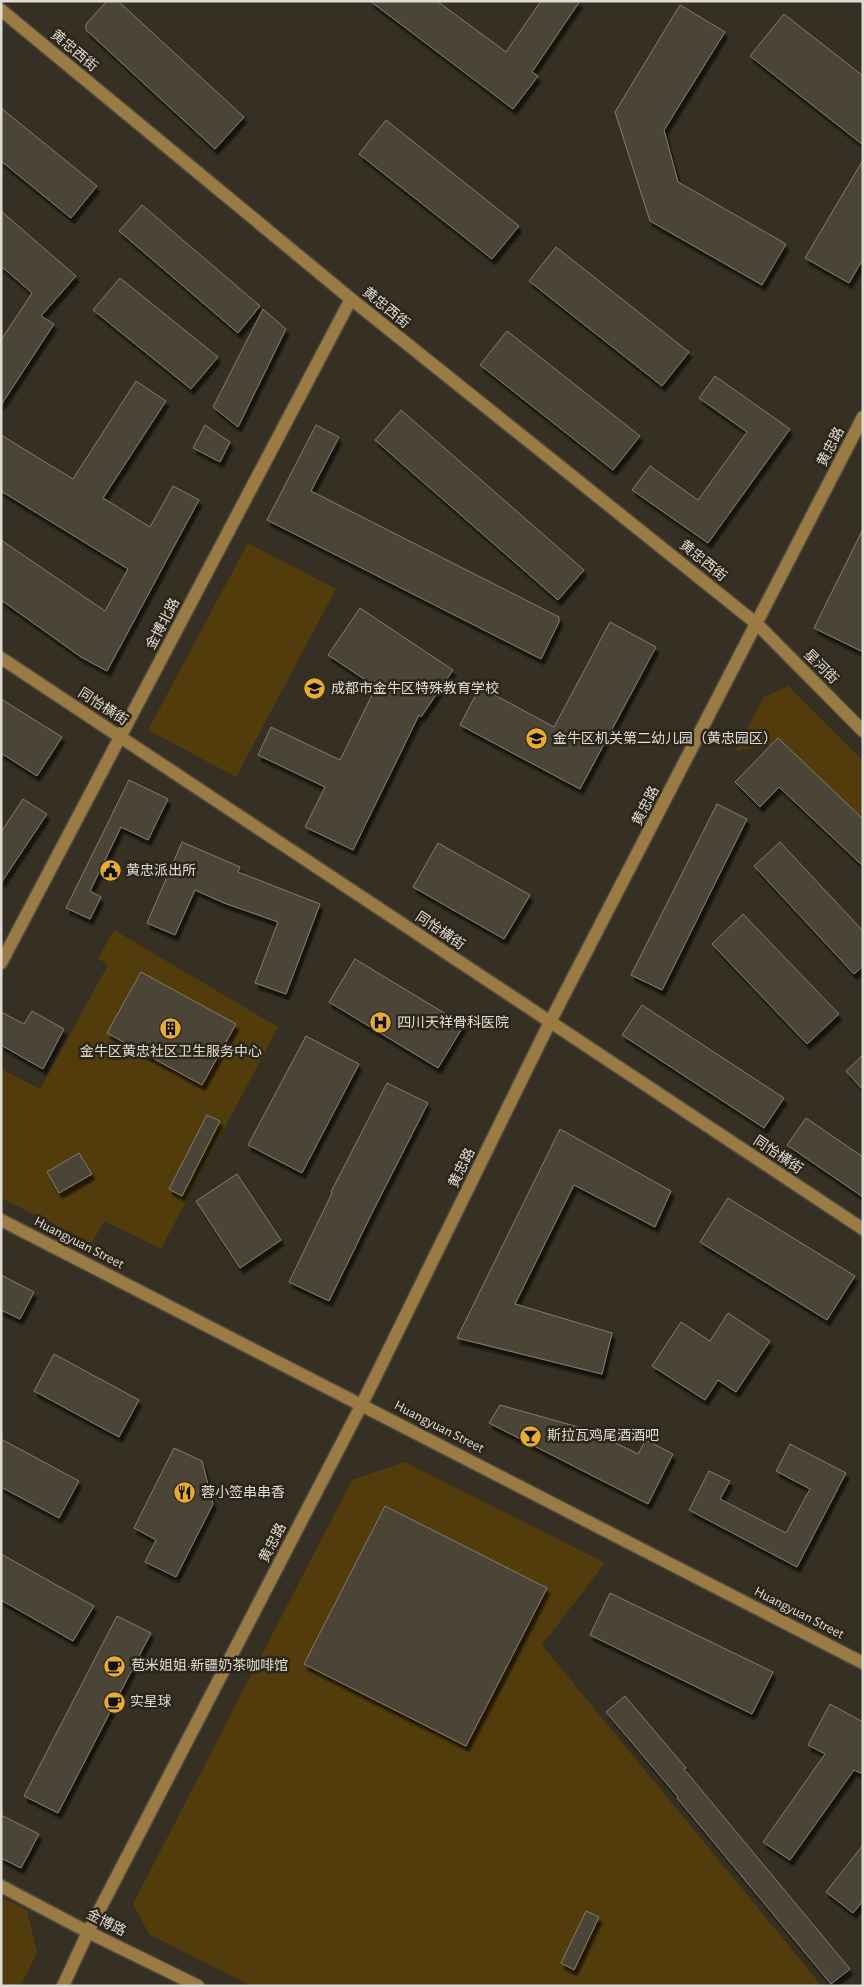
<svg xmlns="http://www.w3.org/2000/svg" width="864" height="1987" font-family="'Alegreya Sans','Noto Sans SC',sans-serif">
	<style>
		.green { fill: #533c0b }
		.building { fill: #4c4437; stroke: #847c6d; filter: url(#shadow) }
		.lines { fill: none; stroke-linecap: round; stroke-linejoin: round }
		.minor-casing { stroke: #514b3f; stroke-width: 15 }
		.minor { stroke: #9a7b44; stroke-width: 12 }
		.labels { text-anchor: middle; dominant-baseline: central; stroke-width: 5; stroke-linejoin: round; paint-order: stroke }
		.street-label { font-size: 14px; fill: #e0dbd4; stroke: #2c2519 }
		.poi-label { font-size: 14px; fill: #e0dbd4; stroke: #2c2519; text-anchor: start }
	</style>
	<defs>
		<filter id="shadow"><feDropShadow dx="3" dy="5.5" stdDeviation="1" flood-color="#0009"/></filter>
	</defs>
	<rect width="100%" height="100%" fill="#362f23"/>
	<path class="green" d="M 248,543 L 336,589 L 236,777 L 148,730 Z
		M 788,686 L 863,761 L 863,833 L 772,745 L 735,751 L 764,697 Z
		M 114,930 L 278,1027 L 161,1249 L 104,1221 L 92,1243 L 1,1198 L 1,1069 L 40,1089 L 108,965 L 98,958 Z
		M 405,1462 L 605,1563 L 542,1645 L 822,1986 L 251,1986 L 149,1934 L 133,1904 L 352,1480 Z
		M 1,1897 L 27,1910 L 37,1952 L 21,1986 L 1,1986 Z"/>
	<path class="building" d="M 107,1 L 118,1 L 244,117 L 215,149 L 86,30 L 86,24 Z
		M 370,1 L 437,1 L 506,52 L 541,1 L 580,1 L 532,72 L 538,76 L 513,109 Z
		M 680,5 L 725,32 L 664,130 L 678,182 L 786,244 L 762,285 L 650,221 L 615,112 Z
		M 784,14 L 863,76 L 863,145 L 750,56 Z
		M 1,108 L 97,186 L 71,218 L 1,161 Z
		M 386,120 L 519,226 L 492,259 L 359,154 Z
		M 863,160 L 863,259 L 849,283 L 805,258 Z
		M 142,205 L 260,306 L 238,333 L 119,231 Z
		M 1,211 L 76,276 L 41,316 L 54,324 L 1,405 L 1,340 L 32,293 L 1,266 Z
		M 556,247 L 689,352 L 662,386 L 529,281 Z
		M 120,278 L 218,357 L 191,389 L 93,310 Z
		M 263,309 L 286,329 L 238,427 L 213,407 Z
		M 507,331 L 640,436 L 613,470 L 480,365 Z
		M 715,376 L 790,429 L 708,543 L 632,490 L 650,466 L 698,500 L 747,432 L 699,398 Z
		M 136,381 L 166,401 L 103,498 L 150,527 L 173,486 L 199,500 L 107,671 L 81,657 L 1,600 L 1,540 L 105,611 L 128,569 L 1,491 L 1,435 L 73,479 Z
		M 401,410 L 584,570 L 558,600 L 375,440 Z
		M 205,425 L 230,442 L 220,462 L 193,448 Z
		M 316,425 L 339,437 L 311,491 L 559,617 L 559,622 L 541,659 L 267,520 Z
		M 863,529 L 863,652 L 814,628 Z
		M 360,608 L 453,670 L 421,717 L 419,715 L 353,850 L 305,827 L 325,787 L 258,755 L 271,727 L 340,760 L 376,687 L 328,655 Z
		M 610,622 L 656,647 L 580,789 L 460,725 L 480,687 L 554,727 Z
		M 1,699 L 62,737 L 37,776 L 1,753 Z
		M 778,738 L 863,819 L 863,866 L 779,787 L 760,807 L 735,782 Z
		M 129,780 L 168,799 L 148,840 L 121,827 L 90,891 L 101,897 L 90,919 L 66,908 Z
		M 23,799 L 47,814 L 1,883 L 1,832 Z
		M 717,804 L 747,819 L 662,990 L 631,975 Z
		M 182,842 L 240,867 L 238,872 L 320,904 L 286,994 L 255,983 L 278,922 L 224,903 L 195,890 L 175,935 L 147,923 Z
		M 780,842 L 863,931 L 863,966 L 854,974 L 754,866 Z
		M 438,843 L 530,895 L 504,939 L 413,887 Z
		M 743,914 L 839,1014 L 807,1044 L 712,944 Z
		M 355,959 L 464,1025 L 438,1068 L 329,1002 Z
		M 141,972 L 236,1024 L 202,1085 L 107,1033 Z
		M 642,1005 L 784,1098 L 764,1128 L 622,1035 Z
		M 32,1011 L 64,1029 L 43,1069 L 1,1045 L 1,1012 L 24,1024 Z
		M 306,1036 L 359,1064 L 302,1173 L 248,1145 Z
		M 863,1055 L 863,1090 L 846,1071 Z
		M 387,1083 L 428,1103 L 372,1213 L 329,1301 L 289,1282 L 332,1193 L 331,1192 Z
		M 207,1115 L 220,1121 L 182,1196 L 169,1189 Z
		M 806,1118 L 863,1157 L 863,1197 L 787,1145 Z
		M 560,1129 L 671,1191 L 655,1227 L 574,1185 L 515,1304 L 612,1333 L 602,1374 L 457,1338 Z
		M 79,1153 L 92,1174 L 59,1193 L 47,1172 Z
		M 237,1174 L 281,1240 L 240,1268 L 196,1201 Z
		M 728,1198 L 855,1276 L 827,1320 L 700,1242 Z
		M 1,1275 L 34,1292 L 20,1319 L 1,1310 Z
		M 728,1313 L 770,1341 L 736,1392 L 718,1380 L 705,1400 L 652,1366 L 681,1322 L 710,1341 Z
		M 54,1354 L 139,1400 L 119,1437 L 34,1391 Z
		M 500,1405 L 589,1430 L 638,1454 L 646,1440 L 673,1454 L 648,1504 L 489,1423 Z
		M 1,1439 L 79,1481 L 59,1518 L 1,1487 Z
		M 790,1444 L 846,1473 L 797,1567 L 689,1510 L 709,1471 L 730,1481 L 720,1499 L 786,1533 L 810,1489 L 776,1471 Z
		M 174,1448 L 202,1461 L 213,1504 L 176,1577 L 145,1562 L 156,1540 L 134,1528 Z
		M 385,1506 L 547,1588 L 466,1746 L 304,1664 Z
		M 1,1554 L 94,1606 L 73,1641 L 1,1600 Z
		M 610,1593 L 773,1672 L 752,1714 L 590,1635 Z
		M 117,1616 L 151,1633 L 58,1813 L 24,1796 Z
		M 625,1696 L 686,1768 L 684,1769 L 850,1969 L 831,1984 L 677,1798 L 678,1797 L 606,1712 Z
		M 830,1704 L 863,1722 L 863,1774 L 854,1770 L 790,1860 L 763,1842 L 825,1754 L 808,1745 Z
		M 1,1815 L 39,1834 L 21,1868 L 1,1858 Z
		M 863,1845 L 863,1901 L 853,1913 L 826,1892 Z
		M 586,1911 L 599,1917 L 574,1970 L 561,1963 Z"/>
	<g class="lines">
		<defs>
			<path id="minor" d="M 1,10 L 351,299 L 757,624 L 863,731
				M 1,658 L 863,1229
				M 1,963 L 351,299
				M 1,1220 L 863,1663
				M 1,1886 L 88,1932 L 198,1986
				M 63,1986 L 88,1932 L 362,1404 L 550,1022 L 863,417"/>
		</defs>
		<use href="#minor" class="minor-casing"/>
		<use href="#minor" class="minor"/>
	</g>
	<defs>
		<symbol id="school-disc" viewBox="-11 -11 22 22"><circle r="9.5" fill="#e7ac36" stroke="#2c2519"/><path d="M0-5L7-2L0 1L-7-2ZM-4 1L0 2.5L4 1V4Q0 6-4 4Z" fill="#111"/></symbol>
		<symbol id="civic-disc" viewBox="-11 -11 22 22"><circle r="9.5" fill="#e7ac36" stroke="#2c2519"/><path d="M-.6-6.5H3V-4.5H.6V-3L4-1V1h2V6H-6V1h2V-1L-.6-3ZM-1.2 2.5V6h2.4V2.5Z" fill="#111"/></symbol>
		<symbol id="hospital-disc" viewBox="-11 -11 22 22"><circle r="9.5" fill="#e7ac36" stroke="#2c2519"/><path d="M-5-5h3v3.5h4V-5h3V5h-3V1.5h-4V5h-3Z" fill="#111"/></symbol>
		<symbol id="building-disc" viewBox="-11 -11 22 22"><circle r="9.5" fill="#e7ac36" stroke="#2c2519"/><path d="M-4-6H4V6H1V3H-1V6H-4ZM-2.5-4.3h1.7v1.8h-1.7ZM.8-4.3h1.7v1.8H.8ZM-2.5-1h1.7V.8h-1.7ZM.8-1h1.7V.8H.8Z" fill="#111"/></symbol>
		<symbol id="bar-disc" viewBox="-11 -11 22 22"><circle r="9.5" fill="#e7ac36" stroke="#2c2519"/><path d="M-6-5H6L.8 .8V4.5H3.5V6h-7V4.5H-.8V.8Z" fill="#111"/></symbol>
		<symbol id="restaurant-disc" viewBox="-11 -11 22 22"><circle r="9.5" fill="#e7ac36" stroke="#2c2519"/><path d="M-5-6h1v4h1v-4h1v4h1v-4h1v5L-1.5 .5V6h-2V.5L-5-1ZM5-6V6H3V1.5H1.5Q1.5-4 5-6Z" fill="#111"/></symbol>
		<symbol id="cafe-disc" viewBox="-11 -11 22 22"><circle r="9.5" fill="#e7ac36" stroke="#2c2519"/><path d="M-5.5-4.5H6V0H3Q3 3.5 0 3.5H-2.5Q-5.5 3.5-5.5 0ZM3-3.2v2h1.7v-2ZM-6 4.5H4V6H-6Z" fill="#111"/></symbol>
	</defs>
	<g fill-rule="evenodd">
		<use href="#school-disc" x="302" y="676" width="25" height="25"/>
		<use href="#school-disc" x="524" y="726" width="25" height="25"/>
		<use href="#civic-disc" x="98" y="858" width="25" height="25"/>
		<use href="#hospital-disc" x="368" y="1010" width="25" height="25"/>
		<use href="#building-disc" x="158" y="1016" width="25" height="25"/>
		<use href="#bar-disc" x="518" y="1424" width="25" height="25"/>
		<use href="#restaurant-disc" x="172" y="1480" width="25" height="25"/>
		<use href="#cafe-disc" x="102" y="1654" width="25" height="25"/>
		<use href="#cafe-disc" x="102" y="1690" width="25" height="25"/>
	</g>
	<g class="labels">
		<g class="street-label">
			<text transform="translate(74 51) rotate(40)">黄忠西街</text>
			<text transform="translate(386 308) rotate(39)">黄忠西街</text>
			<text transform="translate(831 447) rotate(-63)">黄忠路</text>
			<text transform="translate(703 561) rotate(39)">黄忠西街</text>
			<text transform="translate(163 624) rotate(-62)">金博北路</text>
			<text transform="translate(821 667) rotate(45)">星河街</text>
			<text transform="translate(103 707) rotate(33)">同怡横街</text>
			<text transform="translate(646 806) rotate(-63)">黄忠路</text>
			<text transform="translate(440 931) rotate(34)">同怡横街</text>
			<text transform="translate(778 1155) rotate(34)">同怡横街</text>
			<text transform="translate(462 1168) rotate(-64)">黄忠路</text>
			<text transform="translate(79 1243) rotate(27)">Huangyuan Street</text>
			<text transform="translate(439 1427) rotate(27)">Huangyuan Street</text>
			<text transform="translate(273 1543) rotate(-63)">黄忠路</text>
			<text transform="translate(799 1613) rotate(27)">Huangyuan Street</text>
			<text transform="translate(106 1923) rotate(27)">金博路</text>
		</g>
		<g class="poi-label">
			<text x="331" y="689">成都市金牛区特殊教育学校</text>
			<text x="553" y="739">金牛区机关第二幼儿园（黄忠园区）</text>
			<text x="126" y="871">黄忠派出所</text>
			<text x="397" y="1023">四川天祥骨科医院</text>
			<text x="171" y="1052" text-anchor="middle">金牛区黄忠社区卫生服务中心</text>
			<text x="547" y="1436">斯拉瓦鸡尾酒酒吧</text>
			<text x="201" y="1493">蓉小签串串香</text>
			<text x="131" y="1666">苞米姐姐·新疆奶茶咖啡馆</text>
			<text x="130" y="1702">实星球</text>
		</g>
	</g>
	<rect width="864" height="1987" fill="none" stroke="#e0dbd4" stroke-width="5"/>
</svg>
